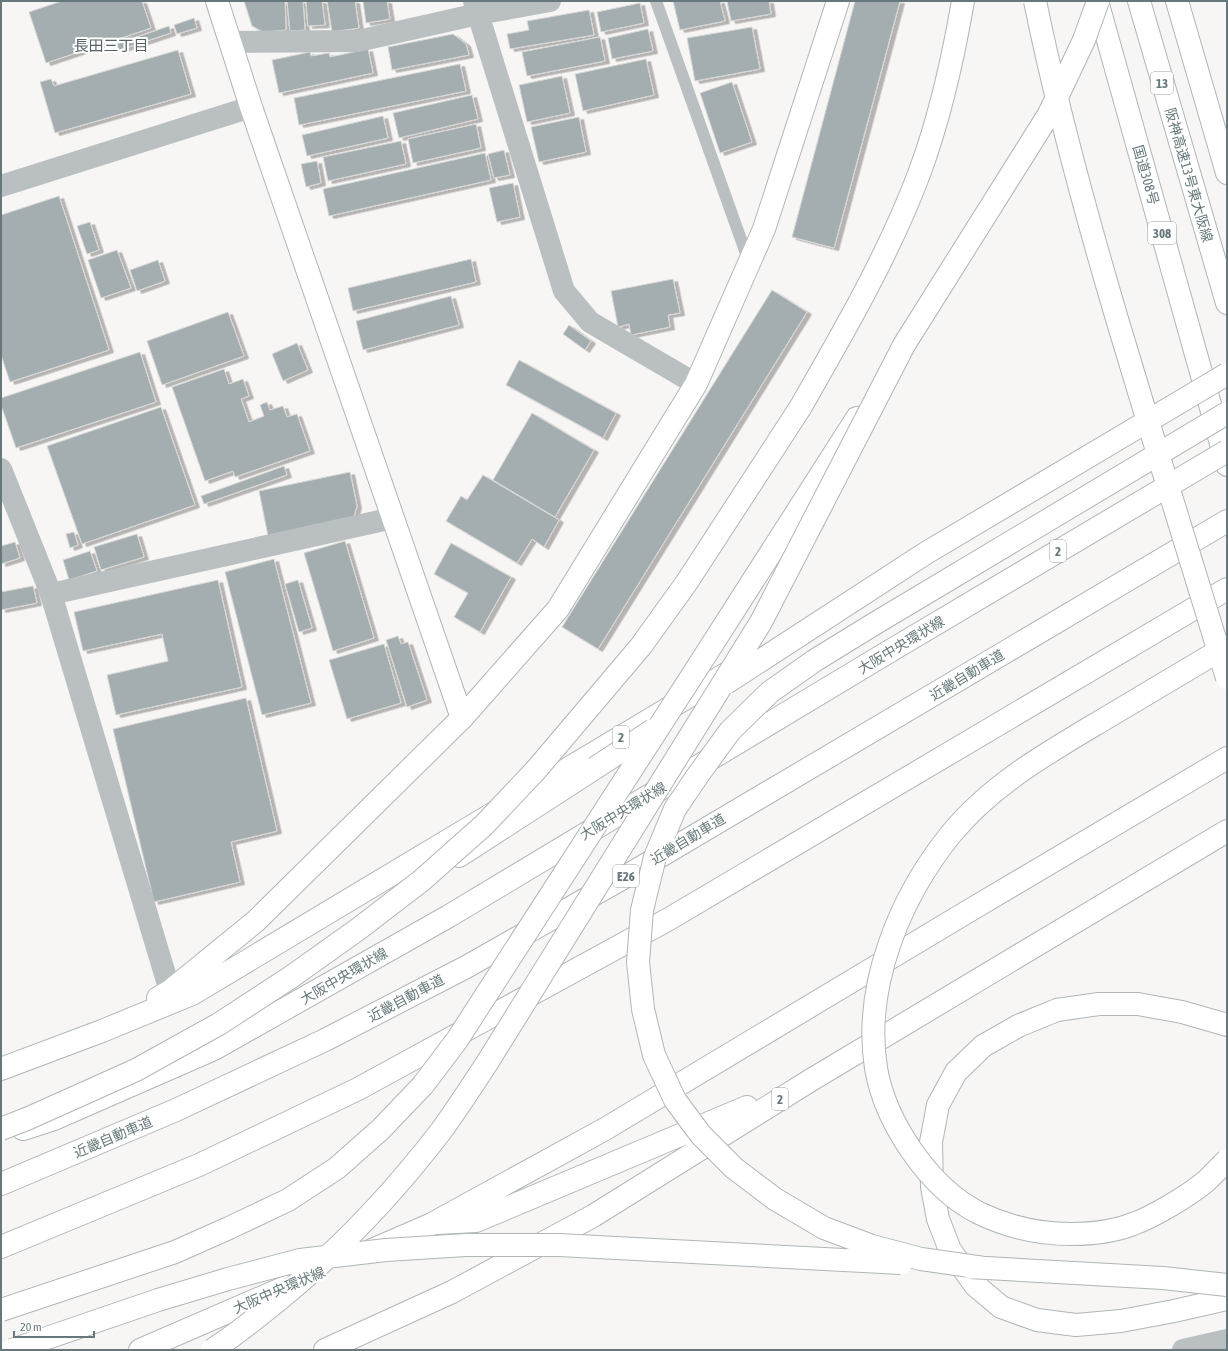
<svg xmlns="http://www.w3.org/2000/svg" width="1228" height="1351" font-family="'Asap Condensed','Noto Sans JP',sans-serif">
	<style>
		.building { fill: #a4aeb0; stroke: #d8d8d6; filter: url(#shadow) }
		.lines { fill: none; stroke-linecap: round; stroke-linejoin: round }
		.secondary-casing { stroke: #afb6b8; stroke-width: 24 }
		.primary-casing { stroke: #b0b6b7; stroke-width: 24 }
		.highway-casing { stroke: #b0b5b6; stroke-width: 24 }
		.lane { stroke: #bac0c1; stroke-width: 12 }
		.street { stroke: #bac0c1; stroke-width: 22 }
		.secondary { stroke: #fff; stroke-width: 22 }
		.primary { stroke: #fff; stroke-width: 22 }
		.highway { stroke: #fff; stroke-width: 22 }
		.primary-bridge-casing { stroke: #b0b6b7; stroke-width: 24; stroke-linecap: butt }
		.highway-bridge-casing { stroke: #b0b5b6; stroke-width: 24; stroke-linecap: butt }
		.primary-bridge { stroke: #fff; stroke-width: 22 }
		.highway-bridge { stroke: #fff; stroke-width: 22 }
		.labels { text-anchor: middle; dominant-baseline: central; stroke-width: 4; stroke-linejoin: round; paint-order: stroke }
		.shield { fill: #fff; stroke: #94a0a3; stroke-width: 1 }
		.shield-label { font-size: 13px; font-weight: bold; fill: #66787b }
		.street-label { font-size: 14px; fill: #66787b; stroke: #fff }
		.neighbourhood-label { font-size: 15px; fill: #576467; stroke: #fff }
	</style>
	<defs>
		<filter id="shadow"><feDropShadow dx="4.5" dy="2.5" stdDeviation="0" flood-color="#0004"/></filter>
	</defs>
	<rect width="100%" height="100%" fill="#f7f6f4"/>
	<path class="building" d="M 62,1 L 142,1 L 151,28 L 46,63 L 29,12 Z
		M 244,1 L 285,1 L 286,30 L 263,32 L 252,26 Z
		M 287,1 L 303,1 L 305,30 L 290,31 Z
		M 306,1 L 322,1 L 325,25 L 308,26 Z
		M 327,1 L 355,1 L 359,28 L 332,32 Z
		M 363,1 L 387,1 L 390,19 L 366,23 Z
		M 673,1 L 720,1 L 725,21 L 680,30 Z
		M 727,1 L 769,1 L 771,14 L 731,21 Z
		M 855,1 L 900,1 L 834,248 L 792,237 Z
		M 640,3 L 644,23 L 601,32 L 597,12 Z
		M 589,10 L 594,35 L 510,49 L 507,34 L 529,30 L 527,21 Z
		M 194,18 L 197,28 L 177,34 L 174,25 Z
		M 169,26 L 171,33 L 119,50 L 117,44 Z
		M 752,27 L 760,69 L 695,81 L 687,38 Z
		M 648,29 L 653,51 L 612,59 L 608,38 Z
		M 453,34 L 466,44 L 469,55 L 392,70 L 388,47 Z
		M 600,37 L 605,61 L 527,76 L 522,52 Z
		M 368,49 L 373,73 L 279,93 L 272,60 L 310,52 L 311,56 L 329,53 L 330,57 Z
		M 178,50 L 191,94 L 55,133 L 40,82 L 51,79 L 54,86 Z
		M 646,59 L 654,95 L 583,111 L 575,74 Z
		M 460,64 L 466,91 L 299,125 L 294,98 Z
		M 562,76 L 570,113 L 527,122 L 519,85 Z
		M 732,82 L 752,142 L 720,153 L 700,93 Z
		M 472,95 L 478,119 L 399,138 L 393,113 Z
		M 383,116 L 388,138 L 307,156 L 302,135 Z
		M 579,117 L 586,152 L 539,162 L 531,127 Z
		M 476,124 L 481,148 L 413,163 L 408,139 Z
		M 401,141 L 406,164 L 328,181 L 323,157 Z
		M 504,150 L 510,175 L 494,178 L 488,154 Z
		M 485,153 L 491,180 L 329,216 L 323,189 Z
		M 317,161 L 321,183 L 306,187 L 301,164 Z
		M 513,183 L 520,217 L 497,222 L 489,188 Z
		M 59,196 L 109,350 L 10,382 L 1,355 L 1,215 Z
		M 90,222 L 99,250 L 87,254 L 77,226 Z
		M 117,250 L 131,288 L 101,298 L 88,260 Z
		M 471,259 L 476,282 L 353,311 L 348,288 Z
		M 158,260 L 165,281 L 137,291 L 130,270 Z
		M 673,279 L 680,313 L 668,315 L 670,327 L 631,335 L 629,324 L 618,327 L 611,291 Z
		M 772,290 L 807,312 L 598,649 L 562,627 Z
		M 451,296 L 459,325 L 363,350 L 356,321 Z
		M 228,312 L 244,356 L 162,385 L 147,341 Z
		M 569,325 L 591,341 L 585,350 L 563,334 Z
		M 297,343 L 308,370 L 283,381 L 272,354 Z
		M 140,352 L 156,402 L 16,448 L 1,405 L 1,398 Z
		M 519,360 L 616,413 L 603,438 L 506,385 Z
		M 224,369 L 229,384 L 243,379 L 249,396 L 241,399 L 249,422 L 264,416 L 260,405 L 267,402 L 270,410 L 283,406 L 287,417 L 297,414 L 310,451 L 235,477 L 233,471 L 205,481 L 172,387 Z
		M 161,407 L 195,505 L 82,544 L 47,446 Z
		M 532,413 L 594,450 L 555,517 L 493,480 Z
		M 284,466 L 287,475 L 204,504 L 201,496 Z
		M 350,472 L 357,506 L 352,523 L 269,541 L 259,491 Z
		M 483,475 L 559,520 L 544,547 L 532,539 L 517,563 L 446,521 L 461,496 L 467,500 Z
		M 74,532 L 78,545 L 70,548 L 66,534 Z
		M 137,534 L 144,557 L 101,570 L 94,547 Z
		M 345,541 L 374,638 L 333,651 L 304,553 Z
		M 15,542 L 20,558 L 1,564 L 1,546 Z
		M 451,543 L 511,577 L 480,632 L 454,617 L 468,593 L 434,574 Z
		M 90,551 L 97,571 L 69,580 L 63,560 Z
		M 274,559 L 311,703 L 262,715 L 225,572 Z
		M 218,580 L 242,687 L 116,715 L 107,675 L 168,661 L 162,634 L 83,651 L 74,612 Z
		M 298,580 L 312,628 L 299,632 L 285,584 Z
		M 33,586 L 37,603 L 1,610 L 1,592 Z
		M 398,636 L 401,644 L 408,642 L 427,700 L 407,707 L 386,640 Z
		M 384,644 L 401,703 L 347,719 L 329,660 Z
		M 246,698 L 277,831 L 231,842 L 240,882 L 154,902 L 113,729 Z"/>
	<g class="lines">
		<defs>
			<path id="secondary" d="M 217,1 L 251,107 L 462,718"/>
			<path id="primary" d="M 158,998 L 170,991 L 256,921 L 462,718 L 558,609 L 696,384 L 764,229 L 838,1
				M 1,1069 L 102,1031 L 192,994 L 736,668
				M 23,1129 L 54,1119 L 214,1049 L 449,916 L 890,651
				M 437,1223 L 476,1221 L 747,1107
				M 372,1250 L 432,1224 L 605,1129 L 967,912 L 1227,758
				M 140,1350 L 295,1283
				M 325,1350 L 452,1292 L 593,1216 L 811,1080 L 1227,831"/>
			<path id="highway" d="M 1097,1 L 1227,465
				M 1139,1 L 1227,303
				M 1177,1 L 1227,173
				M 800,408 C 843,333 888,256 919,174 C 940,118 953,59 963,1
				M 699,665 L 857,418
				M 459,856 L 595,768
				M 1227,1025 L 1182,1012 L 1138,1004 L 1099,1004 L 1057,1010 L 1018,1026 L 983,1046 L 956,1072 L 938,1105 L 931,1142 L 932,1187 L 938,1219 L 950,1250 L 975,1285 L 1001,1307 L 1037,1320 L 1076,1325 L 1121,1321 L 1174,1311 L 1227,1299
				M 1,1184 L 176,1110 L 325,1040 L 468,966 L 630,874 L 1227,521
				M 1,1247 L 199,1165 L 358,1089 L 669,919 L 1227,589"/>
		</defs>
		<use href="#secondary" class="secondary-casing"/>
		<use href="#primary" class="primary-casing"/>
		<use href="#highway" class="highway-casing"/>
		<path class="lane" d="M 656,1 L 749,262"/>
		<path class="street" d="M 474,1 L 564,291 L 590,322 L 696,384
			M 230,42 L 358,41 L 478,14 L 550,1
			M 1,186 L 251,107
			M 1,469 L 51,594 L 170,991
			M 51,594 L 393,518
			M 1183,1350 L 1227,1340"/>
		<use href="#secondary" class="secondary"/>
		<use href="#primary" class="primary"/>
		<use href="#highway" class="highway"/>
		<defs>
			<path id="primary-bridge" d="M 890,651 L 1227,451"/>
			<path id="highway-bridge" d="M 1035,1 C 1057,109 1086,214 1117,319 C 1153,439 1190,559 1227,678
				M 1227,646 C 1185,671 1143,696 1101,721 C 1047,753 991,785 951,834 C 900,897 863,986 876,1068 C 885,1122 929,1188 979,1213 C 1008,1227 1039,1234 1071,1234 C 1091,1234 1113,1232 1133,1224 C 1153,1217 1188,1196 1205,1182 C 1213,1175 1220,1167 1227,1160
				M 726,683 L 926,553 L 1227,374
				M 595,768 L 653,730
				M 1,1129 L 29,1118 L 136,1070 L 219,1024 L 291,977 L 357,930 L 421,881 L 484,825 L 536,770 L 641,646 L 687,582 L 800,408
				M 969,1267 L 1163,1278 L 1227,1285
				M 984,1268 L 921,1259 L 872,1246 L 824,1228 L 775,1199 L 734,1168 L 701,1135 L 675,1100 L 654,1055 L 643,1009 L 638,962 L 642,910 L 655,857 L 675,809 L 698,775 L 730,731 L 770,692 L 814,661 L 874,624 L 1227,413
				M 1,1310 L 175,1252 L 229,1228 L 288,1200 L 337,1168 L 381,1129 L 423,1085 L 457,1040 L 699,665
				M 12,1350 L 158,1300 L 228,1279 L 300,1260 L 386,1250 L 466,1245 L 559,1245 L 901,1263
				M 212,1350 C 229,1339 245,1327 261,1314 C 329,1261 389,1199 441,1131 C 457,1109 472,1086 487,1063 L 761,622 L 904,345 L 1049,114 L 1084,40 L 1098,1"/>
		</defs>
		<use href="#primary-bridge" class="primary-bridge-casing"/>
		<use href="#highway-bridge" class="highway-bridge-casing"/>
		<use href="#primary-bridge" class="primary-bridge"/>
		<use href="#highway-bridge" class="highway-bridge"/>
	</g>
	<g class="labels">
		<g class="shield">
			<rect x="1151" y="72" width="22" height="22" rx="3"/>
			<rect x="1148" y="222" width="28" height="22" rx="3"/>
			<rect x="1050" y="540" width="16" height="22" rx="3"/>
			<rect x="613" y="726" width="16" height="22" rx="3"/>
			<rect x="613" y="865" width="26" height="22" rx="3"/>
			<rect x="772" y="1088" width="16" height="22" rx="3"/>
		</g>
		<g class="shield-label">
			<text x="1162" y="83">13</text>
			<text x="1162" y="233">308</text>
			<text x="1058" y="551">2</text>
			<text x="621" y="737">2</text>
			<text x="626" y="876">E26</text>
			<text x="780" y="1099">2</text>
		</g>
		<g class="street-label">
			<text transform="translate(1146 175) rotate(74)">国道308号</text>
			<text transform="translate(1189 175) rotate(74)">阪神高速13号東大阪線</text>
			<text transform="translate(901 645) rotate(-31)">大阪中央環状線</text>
			<text transform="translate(967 675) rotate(-31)">近畿自動車道</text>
			<text transform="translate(623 811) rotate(-31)">大阪中央環状線</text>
			<text transform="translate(688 839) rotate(-31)">近畿自動車道</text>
			<text transform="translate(344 976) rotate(-30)">大阪中央環状線</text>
			<text transform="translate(406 998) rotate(-28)">近畿自動車道</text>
			<text transform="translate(113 1137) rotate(-23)">近畿自動車道</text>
			<text transform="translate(279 1290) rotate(-23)">大阪中央環状線</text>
		</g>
		<g class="neighbourhood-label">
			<text x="111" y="45">長田三丁目</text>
		</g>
	</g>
	<rect width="1228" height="1351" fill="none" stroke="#66787b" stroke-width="4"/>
	<path d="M14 1331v6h80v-6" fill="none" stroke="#66787b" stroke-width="2"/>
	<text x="20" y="1331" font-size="12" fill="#66787b" stroke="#ffffff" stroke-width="3" paint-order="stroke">20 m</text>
</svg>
